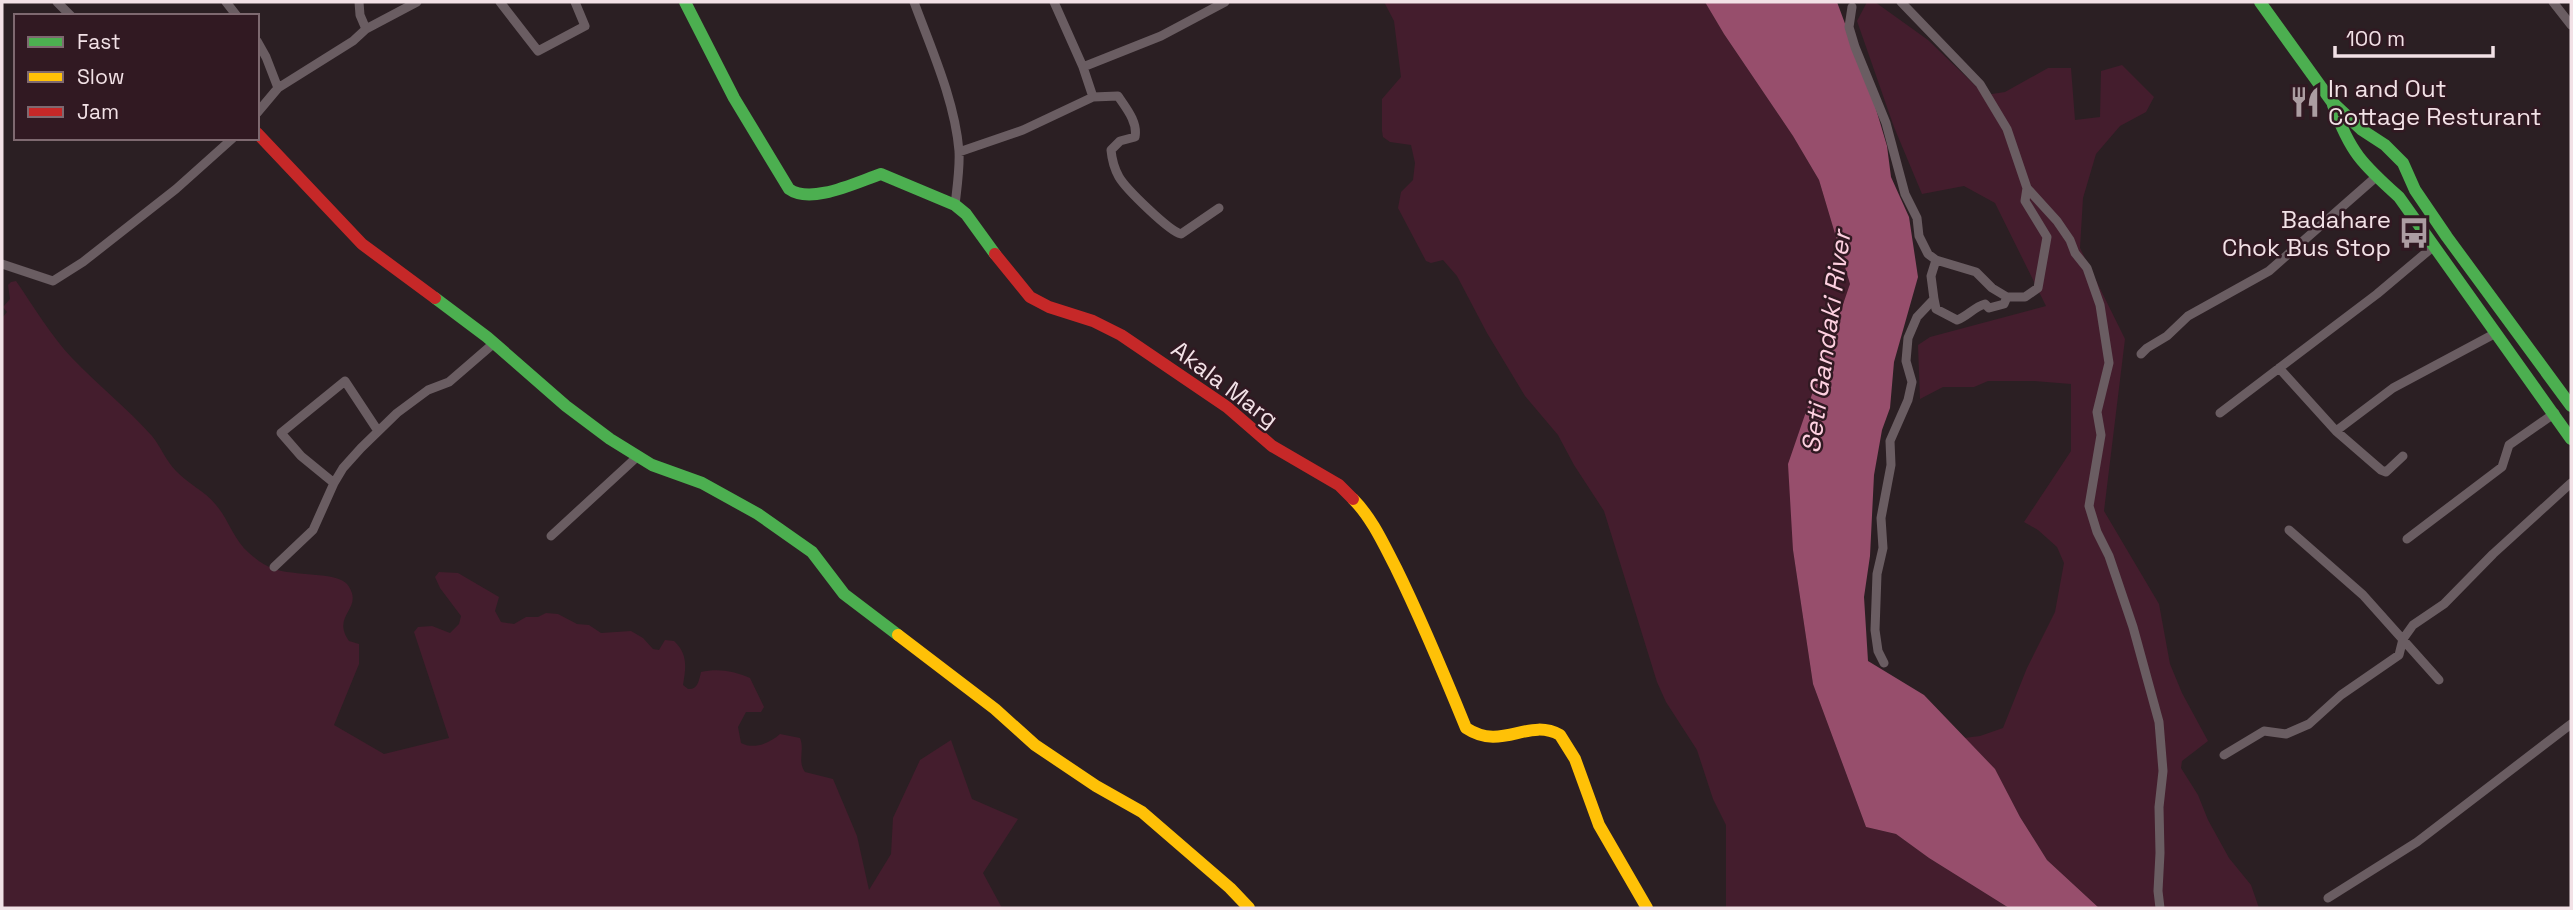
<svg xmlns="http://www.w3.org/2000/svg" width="2573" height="910" font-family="'Space Grotesk',sans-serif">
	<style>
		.green { fill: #441d2d }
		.water { fill: #974e6c }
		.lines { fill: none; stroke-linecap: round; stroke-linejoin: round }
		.street { stroke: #6a5d62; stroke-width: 9 }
		.fast { stroke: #4caf50; stroke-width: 12 }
		.slow { stroke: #ffc107; stroke-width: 12 }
		.jam { stroke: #c62828; stroke-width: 12 }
		.labels { text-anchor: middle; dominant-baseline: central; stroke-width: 5; stroke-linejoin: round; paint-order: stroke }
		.poi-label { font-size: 24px; fill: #f2e1e6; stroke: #311922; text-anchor: start }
		.street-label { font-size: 24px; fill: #f2e1e6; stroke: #311922 }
		.water-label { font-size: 26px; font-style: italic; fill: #fed0e0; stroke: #311922 }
	</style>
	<rect width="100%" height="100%" fill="#2b1f23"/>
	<path class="green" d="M 1384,2 L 1705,2 L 1724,34 L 1793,136 L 1819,180 L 1850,284 L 1793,550 L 1813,684 L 1866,827 L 1896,834 L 1929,858 L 2009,908 L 1726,908 L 1726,825 L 1713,799 L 1697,750 L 1666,702 L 1657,682 L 1604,511 L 1574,465 L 1558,435 L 1525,396 L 1487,333 L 1457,276 L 1443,260 L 1431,263 L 1426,261 L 1398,208 L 1401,192 L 1413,180 L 1415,163 L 1411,145 L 1390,142 L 1383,137 L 1382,131 L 1382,99 L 1401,77 L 1394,21 Z
		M 1867,2 L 1875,2 L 1928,40 L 1985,95 L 2005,92 L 2048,68 L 2071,68 L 2075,120 L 2100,117 L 2101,71 L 2122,65 L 2154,97 L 2146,112 L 2120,126 L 2096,154 L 2083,198 L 2080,248 L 2125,339 L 2104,511 L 2159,604 L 2170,664 L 2182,693 L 2208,741 L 2182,761 L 2181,768 L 2198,795 L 2208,820 L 2229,858 L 2251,885 L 2259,908 L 2099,908 L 2047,860 L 2020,817 L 1995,770 L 1964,738 L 1980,736 L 2003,728 L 2027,668 L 2055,612 L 2064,563 L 2057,547 L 2038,530 L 2024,522 L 2071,451 L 2071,384 L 2034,381 L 1988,381 L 1974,387 L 1943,387 L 1920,399 L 1918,345 L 1930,337 L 2046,306 L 1995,203 L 1964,186 L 1922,194 L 1894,127 L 1857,21 Z
		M 16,281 C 34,307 51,336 72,358 C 98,385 127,408 152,436 C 161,447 166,461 176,471 C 188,484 205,491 216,505 C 229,520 233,539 249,553 C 257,560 265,566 275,569 C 292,576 337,572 347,584 C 366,609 330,614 349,641 L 359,644 L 359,664 L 334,725 L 384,754 L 449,738 L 414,632 L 418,627 L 432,626 L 450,633 L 459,624 L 461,616 L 440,588 L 435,577 L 439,572 L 458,573 L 499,597 L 495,611 L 501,622 L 514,624 L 526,617 L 538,617 L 546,613 L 558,614 L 577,624 L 589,625 L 601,633 L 631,631 L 643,638 L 653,649 L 659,650 L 665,640 L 674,641 C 688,654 686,667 683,685 L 688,689 C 698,690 699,680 701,672 C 718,668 734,671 750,678 L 764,707 L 761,712 L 746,712 L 738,727 L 741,743 C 754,750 770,743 780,734 L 800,738 C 805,750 797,761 805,772 L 833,779 L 857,836 L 869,890 L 891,854 L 893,818 L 920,760 L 951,740 L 972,799 L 1018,819 L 983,873 L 1002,908 L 2,908 L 2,318 L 7,312 L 3,307 L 10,299 L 8,285 L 11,282 Z"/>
	<path class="water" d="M 1705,2 L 1837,2 L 1873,99 L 1887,146 L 1891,177 L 1909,217 L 1918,277 L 1894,362 L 1890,408 L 1882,430 L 1874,475 L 1870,556 L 1864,597 L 1868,661 L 1924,695 L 1995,769 L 2020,817 L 2047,860 L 2099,908 L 2009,908 L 1929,858 L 1896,834 L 1866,827 L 1813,684 L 1793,550 L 1788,464 L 1850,284 L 1819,180 L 1793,136 L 1724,34 Z"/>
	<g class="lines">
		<path class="street" d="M 57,2 L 71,16
			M 226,2 L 237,16
			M 359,2 L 360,15 L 366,29
			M 500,2 L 538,51 L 585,26 L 575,2
			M 914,2 C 931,48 955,101 959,151 C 960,168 957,187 955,205
			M 1054,2 L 1083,67
			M 1901,2 L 1980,84 L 2007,129 L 2027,188 L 2057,221 L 2070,240 L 2075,253 L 2087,268 L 2100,305 L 2109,363 L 2097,412 L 2101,435 L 2089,506 L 2097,532 L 2109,556 L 2133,627 L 2159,722 L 2163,771 L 2159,807 L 2160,853 L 2158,891 L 2160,908
			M 2553,2 L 2571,25
			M 1852,7 L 1849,27 L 1855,47 L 1886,123 L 1905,194 L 1917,218 L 1919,236 L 1928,254 L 1936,260 L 1976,272 L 1992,288 L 2007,297 L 2025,297 L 2038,288 L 2047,237 L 2025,201 L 2027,188
			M 257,41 L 266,57 L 278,88 L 257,113
			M 278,88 L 353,41 L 366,29 L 417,2
			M 1093,97 L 1118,96 C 1126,108 1138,122 1135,137 L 1120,141 L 1111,150 C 1112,161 1114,168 1119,177 C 1126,189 1169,231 1181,234 L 1219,208
			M 959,152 L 1023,130 L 1093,97 L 1083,67 L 1161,36 L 1225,2
			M 2,264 L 53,281 L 83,262 L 176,189 L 233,138
			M 1934,299 L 1936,309 L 1957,320 C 1968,316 1974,307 1985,304 L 1989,308 L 2004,304 L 2007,297
			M 2141,354 L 2147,348 L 2167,336 L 2188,316 L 2269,271 L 2376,177
			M 2279,368 L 2336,431 L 2381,470 L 2386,472 L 2403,456
			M 2220,413 L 2377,294 L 2434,246
			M 2336,431 L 2393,388 L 2496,333
			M 334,483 L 301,456 L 281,433 L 345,381 L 378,431
			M 2289,530 L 2363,595 L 2439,680
			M 551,536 L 638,456
			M 2407,539 L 2502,467 L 2509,445 L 2555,413
			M 274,567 L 313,530 L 334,483 L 343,468 L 361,448 L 397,413 L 428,390 L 449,382 L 493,344
			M 1884,663 L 1878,651 L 1875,630 L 1877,574 L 1883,548 L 1881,518 L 1891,465 L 1890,441 L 1908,400 L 1912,382 L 1906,361 L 1908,338 L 1917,317 L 1934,299 L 1931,276 L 1936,260
			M 2224,755 L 2264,731 L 2286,734 L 2309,724 L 2341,695 L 2399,655 L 2403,639 L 2413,625 L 2444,604 L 2493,554 L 2571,483
			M 2328,898 L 2417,842 L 2571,724"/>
		<path class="fast" d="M 685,2 L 734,98 L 789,189 C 811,205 857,182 881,174 L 955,205 L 966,214 L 995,254
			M 2260,2 L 2332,102 L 2362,130 L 2385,145 L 2403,163 L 2415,190 L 2447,237 L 2571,406
			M 2333,105 C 2350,152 2362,164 2399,197 L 2571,439
			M 435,298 L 487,337 L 566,406 L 610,439 L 652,465 L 702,483 L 758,514 L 812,552 L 844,594 L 898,635"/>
		<path class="slow" d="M 1353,499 C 1372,518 1384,545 1396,568 C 1422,621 1444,674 1466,728 C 1502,752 1528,717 1560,735 L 1575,759 L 1599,825 L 1647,908
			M 898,635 L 995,709 L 1035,745 L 1096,786 L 1142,812 L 1230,888 L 1249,908"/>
		<path class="jam" d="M 257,133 L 362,244 L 435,298
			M 995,254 L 1030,297 L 1049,307 L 1093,321 L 1121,335 L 1227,407 L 1272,446 L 1339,485 L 1353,499"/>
	</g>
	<defs>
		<symbol id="restaurant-bare" viewBox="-9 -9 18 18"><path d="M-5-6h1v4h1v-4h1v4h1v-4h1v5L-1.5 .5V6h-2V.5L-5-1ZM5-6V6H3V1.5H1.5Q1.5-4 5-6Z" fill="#ac9da2" stroke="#311922" stroke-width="2.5" paint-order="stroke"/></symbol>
		<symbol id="bus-bare" viewBox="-9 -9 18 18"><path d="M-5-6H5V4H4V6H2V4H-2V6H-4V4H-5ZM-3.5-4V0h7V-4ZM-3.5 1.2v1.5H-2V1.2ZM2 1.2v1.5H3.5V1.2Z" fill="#ac9da2" stroke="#311922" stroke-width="2.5" paint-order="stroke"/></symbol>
	</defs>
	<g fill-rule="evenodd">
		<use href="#restaurant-bare" x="2283" y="80" width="44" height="44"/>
		<use href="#bus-bare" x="2392" y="211" width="44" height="44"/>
	</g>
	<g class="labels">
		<g class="poi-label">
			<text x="2328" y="88">In and Out<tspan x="2328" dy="28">Cottage Resturant</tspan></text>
			<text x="2391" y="219" text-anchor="end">Badahare<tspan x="2391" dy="28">Chok Bus Stop</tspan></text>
		</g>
		<g class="street-label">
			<text transform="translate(1225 384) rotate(37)">Akala Marg</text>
		</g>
		<g class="water-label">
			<text transform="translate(1826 342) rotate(-82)">Seti Gandaki River</text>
		</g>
	</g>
	<rect width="2573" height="910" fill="none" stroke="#f2e1e6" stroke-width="7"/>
	<rect x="14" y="14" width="245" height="126" fill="#311922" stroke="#7e6970" stroke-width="2"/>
	<rect x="28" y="37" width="35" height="10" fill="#4caf50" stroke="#7e6970" stroke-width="2"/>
	<text x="77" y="49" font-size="21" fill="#f2e1e6">Fast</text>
	<rect x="28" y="72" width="35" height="10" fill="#ffc107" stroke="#7e6970" stroke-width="2"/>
	<text x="77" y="84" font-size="21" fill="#f2e1e6">Slow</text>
	<rect x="28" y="107" width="35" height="10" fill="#c62828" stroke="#7e6970" stroke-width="2"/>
	<text x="77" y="119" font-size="21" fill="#f2e1e6">Jam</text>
	<path d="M2335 46v10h158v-10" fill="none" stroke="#f2e1e6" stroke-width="3.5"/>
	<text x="2346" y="46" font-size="21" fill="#f2e1e6" stroke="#311922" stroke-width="5" paint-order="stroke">100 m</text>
</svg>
